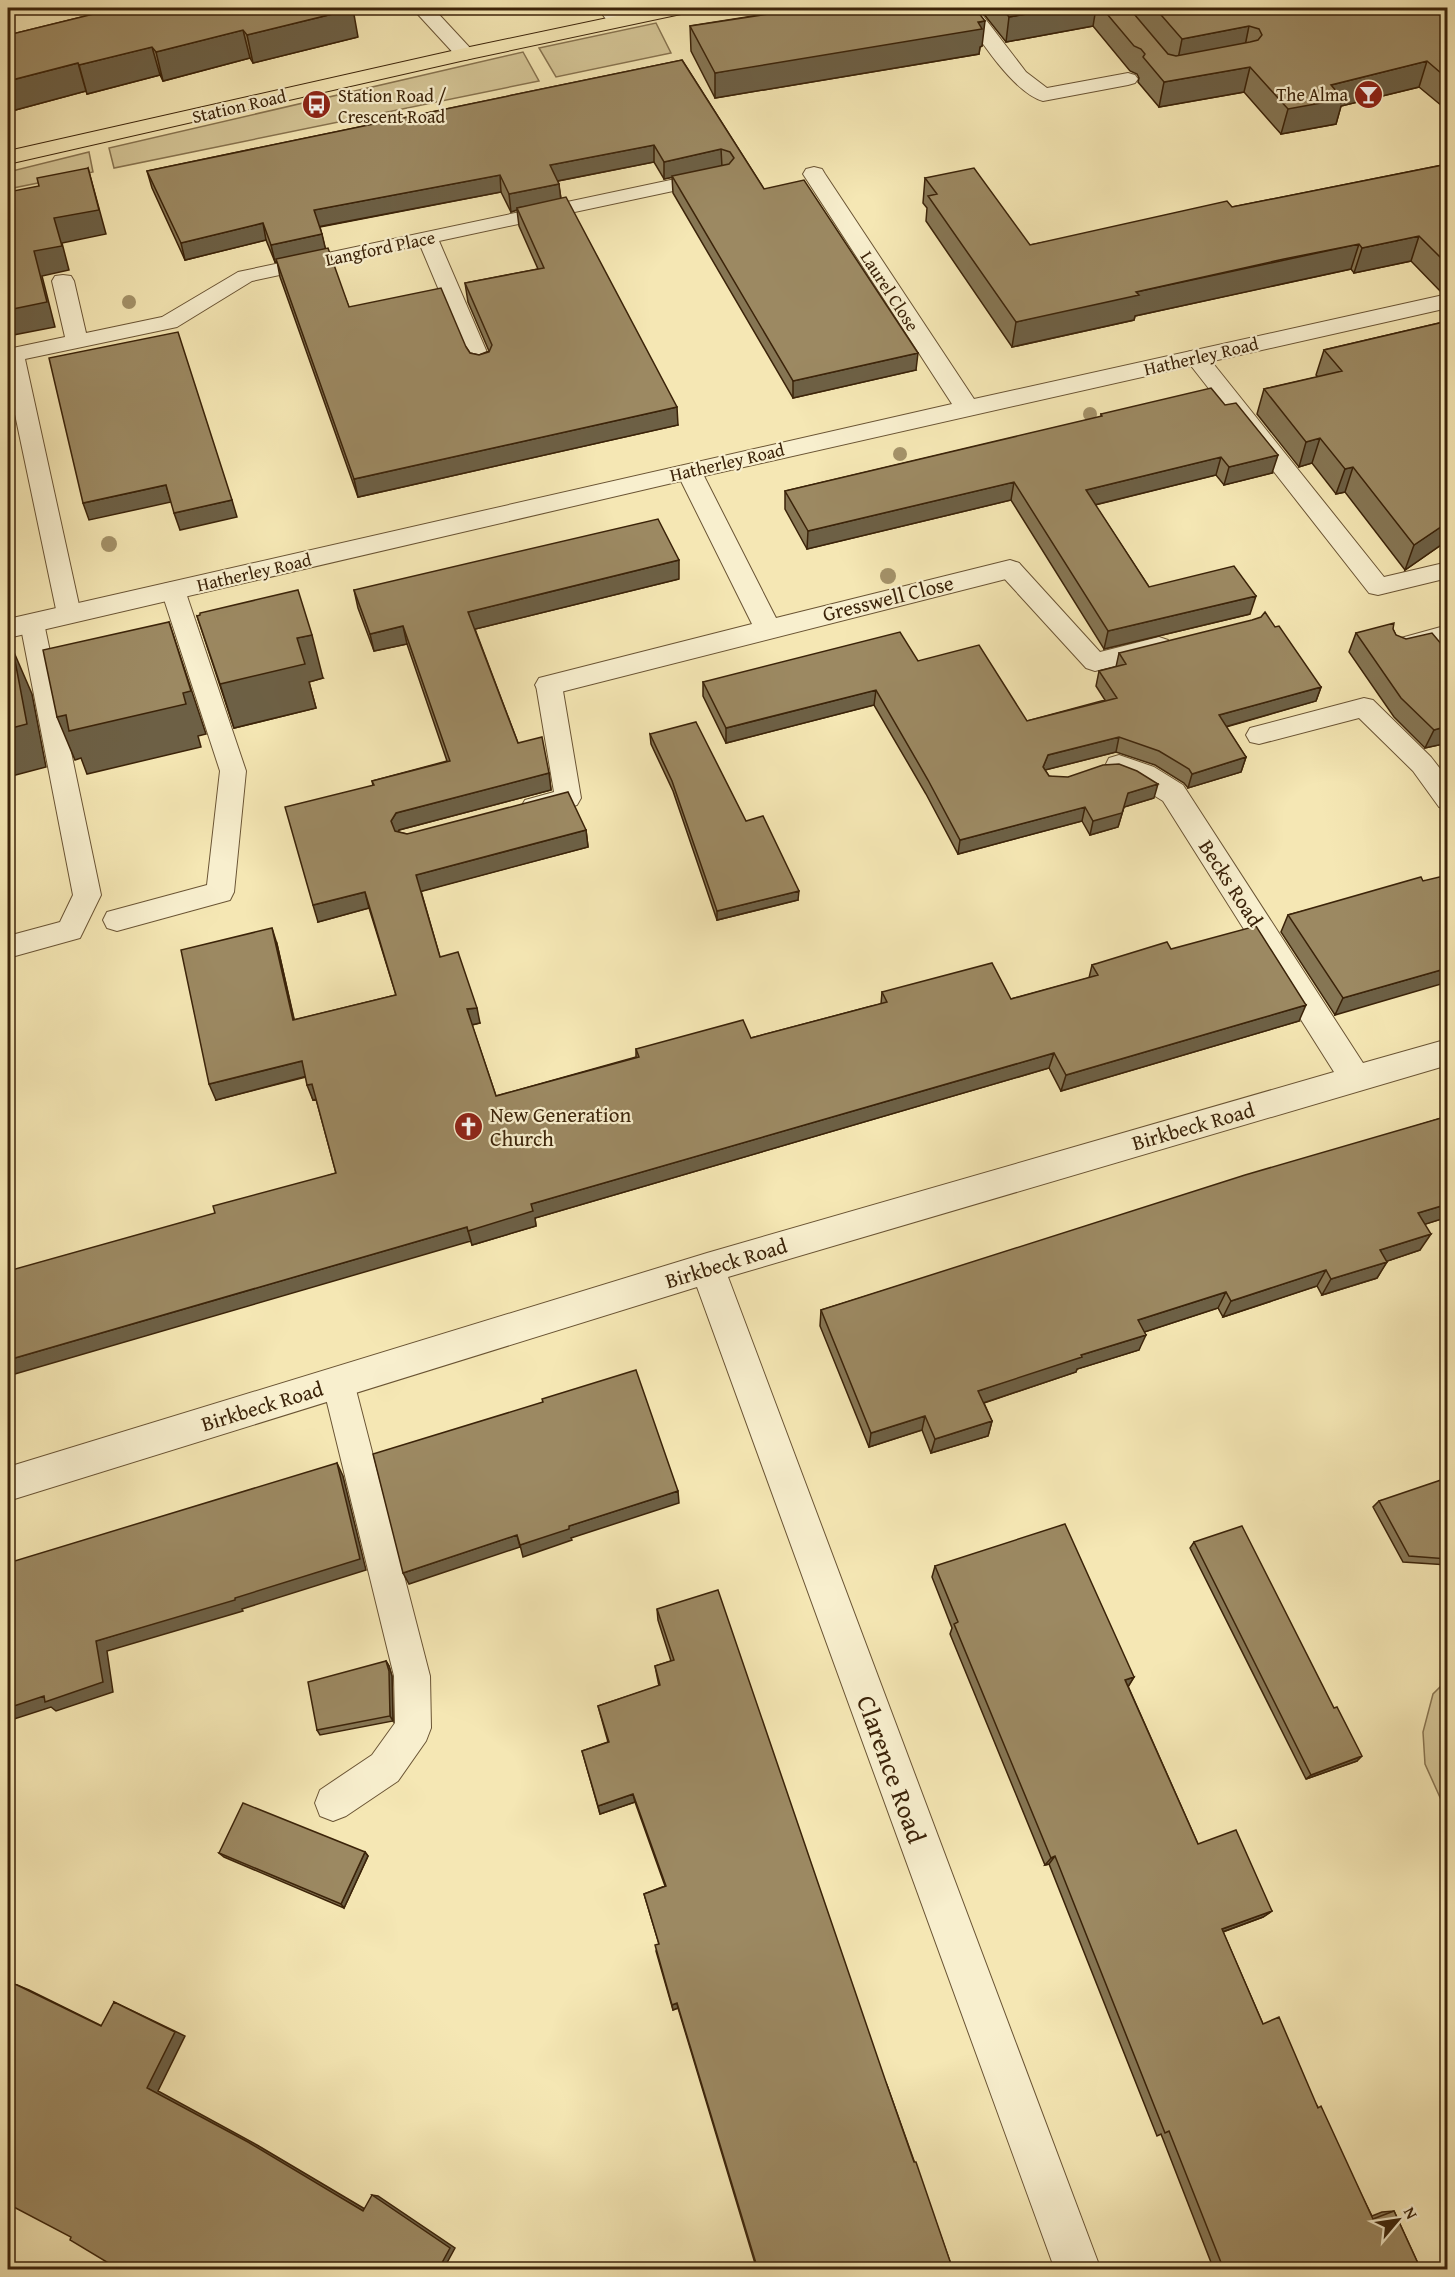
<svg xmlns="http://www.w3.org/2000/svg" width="1455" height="2277" font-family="'Gentium Book Plus',serif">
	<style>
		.green { fill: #d5c697; stroke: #887450; stroke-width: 1.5 }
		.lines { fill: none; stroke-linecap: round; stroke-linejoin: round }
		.service-casing { stroke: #6a5434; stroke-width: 2 }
		.minor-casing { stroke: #6a5434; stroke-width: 2 }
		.primary-casing { stroke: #3b2309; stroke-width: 2 }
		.service { fill: #f8efce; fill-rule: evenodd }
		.minor { fill: #f8efce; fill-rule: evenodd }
		.primary { fill: #f5e7b4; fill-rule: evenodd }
		.tree { fill: #a49269 }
		.wall { fill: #867654; stroke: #3b2309; stroke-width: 1.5; fill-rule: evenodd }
		.shaded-wall { fill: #6d6045; stroke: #3b2309; stroke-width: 1.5 }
		.building { fill: #9c8962; stroke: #3b2309; stroke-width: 1.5 }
		.labels { text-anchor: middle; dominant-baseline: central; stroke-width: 4.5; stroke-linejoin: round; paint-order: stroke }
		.far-poi-label { font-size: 18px; fill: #3b2309; stroke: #f8efce; text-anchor: end }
		.far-street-label { font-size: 18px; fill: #3b2309; stroke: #f8efce }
		.street-label { font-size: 21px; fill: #3b2309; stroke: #f8efce }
		.poi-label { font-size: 21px; fill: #3b2309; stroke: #f8efce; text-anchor: start }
		.near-street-label { font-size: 26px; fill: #3b2309; stroke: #f8efce }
	</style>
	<rect width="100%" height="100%" fill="#f5e7b4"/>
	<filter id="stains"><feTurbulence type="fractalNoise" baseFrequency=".00333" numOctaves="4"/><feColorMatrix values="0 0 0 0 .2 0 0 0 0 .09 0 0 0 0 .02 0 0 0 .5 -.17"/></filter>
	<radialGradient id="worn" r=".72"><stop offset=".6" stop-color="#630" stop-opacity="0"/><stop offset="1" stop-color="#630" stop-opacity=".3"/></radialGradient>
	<path class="green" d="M 656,23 L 671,53 L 556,77 L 539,48 Z
		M 523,52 L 539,81 L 114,168 L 109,148 Z
		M 89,152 L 93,172 L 8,189 L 8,172 Z
		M 1447,1680 L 1447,1813 L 1425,1764 L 1423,1732 L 1433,1694 Z"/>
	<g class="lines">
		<defs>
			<path id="service" d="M 598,8 L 616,8 L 626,21 L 624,25 L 610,25 Z
				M 959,8 L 977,8 L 1026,72 L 1047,88 L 1128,73 L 1135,75 L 1138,79 L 1135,83 L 1128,85 L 1043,101 C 1013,93 976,34 959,8 Z
				M 713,171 L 720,173 L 723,177 L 720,181 L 439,241 L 492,364 L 489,369 L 481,371 L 473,369 L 470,364 L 420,245 L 252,281 L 177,327 L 25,359 L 81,614 L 78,620 L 69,623 L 60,620 L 57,614 L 8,381 L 8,349 L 65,337 L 52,281 L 55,276 L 63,275 L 71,276 L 74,281 L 86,333 L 162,317 L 238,272 Z
				M 1196,350 L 1204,352 L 1384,577 L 1448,562 L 1448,578 L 1378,595 L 1369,593 L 1188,362 L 1185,357 L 1188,352 Z
				M 1010,561 L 1019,563 L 1100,652 L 1159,637 L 1168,640 L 1171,646 L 1168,652 L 1159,655 L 1095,671 L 1086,668 L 1001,575 L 998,569 L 1001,563 Z
				M 173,582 L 182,584 L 185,590 L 246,771 L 234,892 L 230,900 L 117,931 L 107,928 L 103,920 L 107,912 L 207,885 L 220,771 L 161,590 L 164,584 Z
				M 32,614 L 41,617 L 44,623 L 101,895 L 80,938 L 8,958 L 8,936 L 60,922 L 73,895 L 20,623 L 23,617 Z
				M 1448,625 L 1448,643 L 1399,656 L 1390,653 L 1387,647 L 1390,641 Z
				M 549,676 L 558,679 L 562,685 L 581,798 L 577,805 L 534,817 L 525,814 L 521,807 L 525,800 L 554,792 L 536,685 L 540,679 Z
				M 1364,698 L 1373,700 L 1431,757 L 1448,779 L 1448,810 L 1439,807 L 1413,771 L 1359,718 L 1259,744 L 1250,742 L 1246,735 L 1250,728 Z
				M 338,1367 L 349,1371 L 354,1382 L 430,1676 L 431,1728 L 426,1741 L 398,1781 L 346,1816 L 333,1821 L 320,1816 L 315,1803 L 320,1790 L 372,1755 L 395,1723 L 394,1676 L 322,1382 L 327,1371 Z"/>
			<path id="minor" d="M 412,8 L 433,8 L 472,50 L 475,54 L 472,58 L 465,60 L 458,58 Z
				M 814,167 L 822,169 L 825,174 L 974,399 L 1448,294 L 1448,308 L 704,476 L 776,618 L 1010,560 L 1019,563 L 1023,569 L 1019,575 L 1010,578 L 549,695 L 539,692 L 535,685 L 539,678 L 752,624 L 681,481 L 8,638 L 8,619 L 952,404 L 803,174 L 806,169 Z
				M 1119,755 L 1154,767 L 1183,785 L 1363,1063 L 1448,1039 L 1448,1065 L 728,1277 L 1101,2270 L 1055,2270 L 697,1287 L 8,1501 L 8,1467 L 707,1253 L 1334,1072 L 1163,801 L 1134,783 L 1109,774 L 1105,766 L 1109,758 Z"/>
			<path id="primary" d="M 655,8 L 691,8 L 688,12 L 681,14 L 465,60 L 8,164 L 8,151 L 465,48 Z"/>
		</defs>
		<use href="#service" class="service-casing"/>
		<use href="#minor" class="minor-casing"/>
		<use href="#primary" class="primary-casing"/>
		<use href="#service" class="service"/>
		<use href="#minor" class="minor"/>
		<use href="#primary" class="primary"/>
	</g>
	<g class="tree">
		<circle cx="129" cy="302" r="7"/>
		<circle cx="1090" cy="414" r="7"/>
		<circle cx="900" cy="454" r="7"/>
		<circle cx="109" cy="544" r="8"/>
		<circle cx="888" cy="576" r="8"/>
	</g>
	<path class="wall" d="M 118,8 L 358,37 L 253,63 L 250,58 L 163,81 L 160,75 L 87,94 L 86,91 L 8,112 L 8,35 Z
		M 797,8 L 975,8 L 982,46 L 980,47 L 979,54 L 715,98 L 691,51 L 690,26 L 798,9 Z
		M 979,8 L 1448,8 L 1448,15 L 1441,16 L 1448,21 L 1448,111 L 1419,87 L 1341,106 L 1336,124 L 1281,134 L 1244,92 L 1159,107 L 1138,82 L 1139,78 L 1137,74 L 1130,71 L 1093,26 L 1006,42 Z
		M 682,60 L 764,189 L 916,370 L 793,398 L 673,193 L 672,177 L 664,179 L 654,162 L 558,181 L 561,198 L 678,425 L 358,497 L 280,277 L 277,261 L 275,262 L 266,240 L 185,260 L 152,188 L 147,171 ZM 501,192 L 511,212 L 517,210 L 519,226 L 538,269 L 465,283 L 468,302 L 489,351 L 479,355 L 470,353 L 466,347 L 349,307 L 325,248 L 320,227 Z
		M 1448,164 L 1448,292 L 1442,293 L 1411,261 L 1354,273 L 1351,269 L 1277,285 L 1135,316 L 1134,320 L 1012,347 L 926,221 L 927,208 L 923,203 L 925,178 L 1030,245 L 1232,207 Z
		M 1448,321 L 1448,540 L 1405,570 L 1345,492 L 1336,494 L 1312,463 L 1299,467 L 1257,414 L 1264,389 L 1318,377 L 1316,375 L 1324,350 Z
		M 1101,414 L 1272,473 L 1224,485 L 1216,475 L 1095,505 L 1149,587 L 1250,614 L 1104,649 L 1011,500 L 807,549 L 785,509 L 785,491 L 1101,417 Z
		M 679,579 L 475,629 L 518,743 L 549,773 L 551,790 L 399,830 L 398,832 L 407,834 L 586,830 L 588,847 L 421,891 L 440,957 L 480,1023 L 472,1025 L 496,1096 L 636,1057 L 636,1049 L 751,1038 L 868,1007 L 881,1004 L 882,992 L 1011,999 L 1089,978 L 1092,965 L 1171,949 L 1299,1021 L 1061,1091 L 1049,1068 L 535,1218 L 536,1226 L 472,1245 L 471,1241 L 215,1213 L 336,1173 L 316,1099 L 313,1100 L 306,1077 L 216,1100 L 277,944 L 294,1020 L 396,995 L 369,908 L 318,922 L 373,785 L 372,781 L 447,761 L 407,644 L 374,651 L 358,608 L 354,590 Z
		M 197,616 L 323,678 L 309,682 L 316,708 L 234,728 Z
		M 1393,629 L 1448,743 L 1425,748 L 1394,717 L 1349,652 L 1356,633 Z
		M 1119,653 L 1321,687 L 1316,701 L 1226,727 L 1246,757 L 1241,772 L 1188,788 L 1184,783 L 1155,765 L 1116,752 L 1045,770 L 1049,776 L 1154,798 L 1124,807 L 1118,827 L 1090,835 L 1082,821 L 958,854 L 926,794 L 874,705 L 726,743 L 703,696 L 703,682 L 918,661 L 1027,721 L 1105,700 L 1096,686 L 1099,671 L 1116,667 Z
		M 650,734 L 746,821 L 798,900 L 717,920 L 673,791 L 651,744 Z
		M 1423,881 L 1335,1015 L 1281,932 L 1288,915 Z
		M 1448,1116 L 1448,1217 L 1425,1224 L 1420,1250 L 1387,1261 L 1377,1278 L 1322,1295 L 1317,1286 L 1223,1317 L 1218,1308 L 1144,1332 L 1139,1350 L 1077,1369 L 1076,1372 L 984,1403 L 992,1421 L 988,1436 L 931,1453 L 922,1430 L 869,1447 L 820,1326 L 821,1310 Z
		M 1446,1489 L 1448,1489 L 1448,1565 L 1403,1562 L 1373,1507 L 1379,1501 Z
		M 1194,1542 L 1357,1761 L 1306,1779 L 1190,1548 Z
		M 935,1566 L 1134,1677 L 1128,1686 L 1198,1844 L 1272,1911 L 1263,1917 L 1223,1932 L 1263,2024 L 1318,2107 L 1372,2216 L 1382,2212 L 1394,2211 L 1421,2270 L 1214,2270 L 1161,2134 L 1157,2136 L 1049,1864 L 1045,1865 L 950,1634 L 952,1628 L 932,1577 Z
		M 657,1609 L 887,2085 L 953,2270 L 757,2270 L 678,2008 L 673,2010 L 656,1951 L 659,1944 L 644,1894 L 665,1886 L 635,1802 L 600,1814 L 582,1751 L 608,1742 L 598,1706 L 659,1686 L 655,1666 L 671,1661 L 658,1620 Z
		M 386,1661 L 389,1666 L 392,1676 L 393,1721 L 320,1735 L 317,1730 Z
		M 365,1852 L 368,1856 L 344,1908 L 224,1857 L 219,1853 Z"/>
	<path class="shaded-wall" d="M 1063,8 L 1096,8 L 1093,26 L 1006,42 L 1009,17 Z
		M 1436,8 L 1448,8 L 1448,15 L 1433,18 Z
		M 353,9 L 358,37 L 253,63 L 247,35 Z
		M 985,21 L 982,46 L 980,47 L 979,54 L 715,98 L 715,73 Z
		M 1249,26 L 1244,51 L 1177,64 L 1182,39 Z
		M 243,30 L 250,58 L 163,81 L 156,52 Z
		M 152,47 L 160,75 L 87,94 L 79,65 Z
		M 1427,61 L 1419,87 L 1341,106 L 1336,124 L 1281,134 L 1288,109 L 1331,85 Z
		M 78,63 L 86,91 L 8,112 L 8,81 Z
		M 1250,67 L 1244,92 L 1159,107 L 1164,82 Z
		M 654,145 L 654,162 L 552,182 L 550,165 Z
		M 721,149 L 722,167 L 664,179 L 664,162 Z
		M 88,168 L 106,234 L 62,243 L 69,270 L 42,276 L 55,327 L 8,336 L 8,310 L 34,251 L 54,218 Z
		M 500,175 L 501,192 L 317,227 L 314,210 Z
		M 559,184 L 561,201 L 517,208 L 517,210 L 511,212 L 509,194 Z
		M 263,223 L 266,240 L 185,260 L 181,243 Z
		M 322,234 L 326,251 L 275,262 L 271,245 Z
		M 1419,236 L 1411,261 L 1354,273 L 1362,248 Z
		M 1359,244 L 1351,269 L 1135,316 L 1134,320 L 1012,347 L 1016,322 L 1136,292 Z
		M 918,353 L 916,370 L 793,398 L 793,381 Z
		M 677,407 L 678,425 L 358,497 L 354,479 Z
		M 1320,438 L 1312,463 L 1299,467 L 1306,442 Z
		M 1278,455 L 1272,473 L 1224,485 L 1229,467 Z
		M 1221,457 L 1216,475 L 1082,508 L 1086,490 Z
		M 1353,467 L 1345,492 L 1336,494 L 1345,469 Z
		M 1014,482 L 1011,500 L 807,549 L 808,531 Z
		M 166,485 L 171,502 L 89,520 L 83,503 Z
		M 232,500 L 237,517 L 180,530 L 174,513 Z
		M 1448,522 L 1448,540 L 1405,570 L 1414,545 Z
		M 679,560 L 679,579 L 471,630 L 468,612 Z
		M 1256,596 L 1250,614 L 1104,649 L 1108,631 Z
		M 169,622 L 206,734 L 198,736 L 201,747 L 87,774 L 81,758 L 75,760 L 57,717 Z
		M 403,626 L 407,644 L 374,651 L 370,634 Z
		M 312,635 L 323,678 L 309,682 L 316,708 L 234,728 L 220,684 L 297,638 Z
		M 13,650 L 32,694 L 46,767 L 8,777 L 8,729 Z
		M 1321,687 L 1316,701 L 1214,730 L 1219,715 Z
		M 876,690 L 874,705 L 726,743 L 726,728 Z
		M 1448,726 L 1448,743 L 1425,748 L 1434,730 Z
		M 1119,737 L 1116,752 L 1045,770 L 1043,767 L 1048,755 Z
		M 1246,757 L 1241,772 L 1188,788 L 1192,774 Z
		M 549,773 L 551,790 L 399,830 L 395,838 L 391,821 L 396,813 Z
		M 1158,784 L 1154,798 L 1124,807 L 1118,827 L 1090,835 L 1093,821 L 1128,793 Z
		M 1085,807 L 1082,821 L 958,854 L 960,840 Z
		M 586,830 L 588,847 L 419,892 L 416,875 Z
		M 799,891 L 798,900 L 717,920 L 717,911 Z
		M 365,892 L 369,908 L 318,922 L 313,905 Z
		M 272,928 L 277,944 L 298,1036 L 293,1020 Z
		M 1448,968 L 1448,982 L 1335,1015 L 1343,998 Z
		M 1306,1005 L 1299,1021 L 1061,1091 L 1066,1075 Z
		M 477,1008 L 480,1023 L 471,1025 L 467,1009 Z
		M 1054,1053 L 1049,1068 L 535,1218 L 536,1226 L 472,1245 L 468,1231 L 531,1204 Z
		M 302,1061 L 307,1076 L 216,1100 L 209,1084 Z
		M 312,1084 L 317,1099 L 313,1100 L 307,1085 Z
		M 1448,1204 L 1448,1217 L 1407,1230 L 1418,1213 Z
		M 467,1227 L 471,1241 L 8,1376 L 8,1360 Z
		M 1431,1234 L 1420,1250 L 1370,1267 L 1380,1250 Z
		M 1387,1262 L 1377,1278 L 1322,1295 L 1331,1279 Z
		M 1326,1270 L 1317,1286 L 1223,1317 L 1231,1301 Z
		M 1226,1292 L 1218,1308 L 1132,1336 L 1138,1320 Z
		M 1146,1335 L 1139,1350 L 1077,1369 L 1076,1372 L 974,1406 L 978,1391 L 1081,1355 Z
		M 925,1416 L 922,1430 L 869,1447 L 871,1433 Z
		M 992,1421 L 988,1436 L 931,1453 L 935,1439 Z
		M 337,1463 L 343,1476 L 366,1570 L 242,1609 L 243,1611 L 107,1651 L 113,1692 L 56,1711 L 51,1707 L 8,1721 L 8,1708 L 96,1641 L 235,1598 Z
		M 678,1491 L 679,1503 L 571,1538 L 572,1540 L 523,1557 L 520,1545 L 569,1526 Z
		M 517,1535 L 520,1547 L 409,1584 L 403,1573 Z
		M 386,1661 L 389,1666 L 392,1676 L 393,1721 L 390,1716 Z
		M 1134,1677 L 1128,1687 L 1125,1680 Z
		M 1362,1756 L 1357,1761 L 1306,1779 L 1311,1775 Z
		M 633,1794 L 635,1802 L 600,1814 L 598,1806 Z
		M 365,1852 L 368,1856 L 344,1908 L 341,1904 Z
		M 1055,1856 L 1049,1864 L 1045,1865 L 1051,1858 Z
		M 1272,1911 L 1263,1917 L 1214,1935 L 1222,1929 Z
		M 17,1985 L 29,1990 L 112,2031 L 101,2026 Z
		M 114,2002 L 185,2036 L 158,2091 L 257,2145 L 370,2212 L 363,2211 L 147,2088 Z
		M 677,2003 L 678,2008 L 673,2010 L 672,2005 Z
		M 372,2195 L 378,2196 L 455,2248 L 443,2270 L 438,2270 Z"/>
	<path class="building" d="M 118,8 L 352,8 L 353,9 L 247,35 L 243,30 L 156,52 L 152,47 L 79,65 L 78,63 L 8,81 L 8,35 Z
		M 808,8 L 975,8 L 985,21 L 978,22 L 982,29 L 715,73 L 690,26 Z
		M 1002,8 L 1063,8 L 1009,17 Z
		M 1102,8 L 1129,8 L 1168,54 L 1176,56 L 1250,42 L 1258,40 L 1262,35 L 1259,29 L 1249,26 L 1182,39 L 1155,8 L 1429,8 L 1448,21 L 1448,79 L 1427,61 L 1331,85 L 1343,99 L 1288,109 L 1250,67 L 1164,82 L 1143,57 L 1145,54 L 1141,49 L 1134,46 Z
		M 682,60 L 764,189 L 804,180 L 918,353 L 793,381 L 672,176 L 729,164 L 734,158 L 730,152 L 721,149 L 664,162 L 654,145 L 550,165 L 559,184 L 509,194 L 500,175 L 314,210 L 322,234 L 271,245 L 263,223 L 181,243 L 147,171 Z
		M 1448,164 L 1448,265 L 1419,236 L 1362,248 L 1359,244 L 1284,259 L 1136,292 L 1139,295 L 1016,322 L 928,196 L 937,194 L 925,178 L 974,168 L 1030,245 L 1227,201 L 1232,207 Z
		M 88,168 L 99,210 L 54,218 L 62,246 L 34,251 L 47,302 L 8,310 L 8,192 L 39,186 L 37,178 Z
		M 566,197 L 677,407 L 354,479 L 276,259 L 328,248 L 349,307 L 441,288 L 466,347 L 470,353 L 479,355 L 489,352 L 492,345 L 465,283 L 544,268 L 517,208 Z
		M 1448,321 L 1448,522 L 1414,545 L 1353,467 L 1345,469 L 1320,438 L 1306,442 L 1264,389 L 1342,371 L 1324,350 Z
		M 178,332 L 232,500 L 174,513 L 166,485 L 83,503 L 49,358 Z
		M 1211,388 L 1225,405 L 1236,403 L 1278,455 L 1229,467 L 1221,457 L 1086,490 L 1149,587 L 1234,566 L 1256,596 L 1108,631 L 1014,482 L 808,531 L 785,491 L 1102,416 L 1101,414 Z
		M 658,519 L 679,560 L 468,612 L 518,743 L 542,737 L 549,773 L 396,813 L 391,821 L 395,831 L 407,834 L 568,792 L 586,830 L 416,875 L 440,957 L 458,952 L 477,1008 L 467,1009 L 496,1096 L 639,1057 L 636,1049 L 743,1020 L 751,1038 L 868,1007 L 887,1002 L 882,992 L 992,963 L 1011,999 L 1098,975 L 1092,965 L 1167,942 L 1171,949 L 1256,926 L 1306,1005 L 1066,1075 L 1054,1053 L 531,1204 L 533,1211 L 468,1231 L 467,1227 L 8,1360 L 8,1271 L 215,1213 L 213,1206 L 336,1173 L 312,1084 L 307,1085 L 302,1061 L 209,1084 L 181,950 L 272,928 L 293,1020 L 396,995 L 365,892 L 313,905 L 285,807 L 374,785 L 372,781 L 450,761 L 403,626 L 370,634 L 354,590 Z
		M 298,590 L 312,635 L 297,638 L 305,664 L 220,684 L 197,616 L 200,615 L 200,613 Z
		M 1265,612 L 1275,627 L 1279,626 L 1321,687 L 1219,715 L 1246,757 L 1192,774 L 1189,769 L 1159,751 L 1119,737 L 1048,755 L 1043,767 L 1049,776 L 1068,777 L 1103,765 L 1119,764 L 1137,771 L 1158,784 L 1128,793 L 1122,813 L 1093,821 L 1085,807 L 960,840 L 928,780 L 876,690 L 726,728 L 703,682 L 900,632 L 918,661 L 979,645 L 1027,721 L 1117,698 L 1099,671 L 1126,664 L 1119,653 L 1252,620 L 1261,617 Z
		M 169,622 L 191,691 L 183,693 L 186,704 L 69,731 L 66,715 L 57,717 L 43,650 Z
		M 1394,623 L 1393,629 L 1396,635 L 1406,639 L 1432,633 L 1448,652 L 1448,726 L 1434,730 L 1401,698 L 1356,633 Z
		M 13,650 L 27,724 L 8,729 L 8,652 Z
		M 696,722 L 746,821 L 763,816 L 799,891 L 717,911 L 672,781 L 650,734 Z
		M 1448,875 L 1448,968 L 1343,998 L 1288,915 L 1421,877 L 1423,881 Z
		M 1448,1116 L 1448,1204 L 1418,1213 L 1431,1234 L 1380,1250 L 1387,1262 L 1331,1279 L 1326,1270 L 1231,1301 L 1226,1292 L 1138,1320 L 1146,1335 L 1081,1355 L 1082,1357 L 978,1391 L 992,1421 L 935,1439 L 925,1416 L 871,1433 L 821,1310 L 1245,1175 Z
		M 636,1370 L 678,1491 L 569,1526 L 569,1529 L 520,1545 L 517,1535 L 403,1573 L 373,1454 L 543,1402 L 542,1399 Z
		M 337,1463 L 360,1559 L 235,1598 L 235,1600 L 96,1641 L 103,1682 L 45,1702 L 44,1696 L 8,1708 L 8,1563 Z
		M 1441,1480 L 1446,1489 L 1448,1489 L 1448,1559 L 1409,1556 L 1379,1501 Z
		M 1065,1524 L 1134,1677 L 1125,1680 L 1198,1844 L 1236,1830 L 1272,1911 L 1222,1929 L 1263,2024 L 1279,2017 L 1318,2108 L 1321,2106 L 1373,2219 L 1394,2211 L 1421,2270 L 1224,2270 L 1169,2131 L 1165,2133 L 1055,1856 L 1051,1858 L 954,1624 L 958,1622 L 935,1566 Z
		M 1242,1526 L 1334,1708 L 1337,1707 L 1362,1756 L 1311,1775 L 1194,1542 Z
		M 718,1590 L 887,2085 L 914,2162 L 916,2162 L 953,2270 L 758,2270 L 677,2003 L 672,2005 L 655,1945 L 659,1944 L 644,1894 L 666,1886 L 633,1794 L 598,1806 L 582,1751 L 609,1742 L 598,1706 L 660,1685 L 655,1666 L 674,1660 L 657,1609 Z
		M 386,1661 L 389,1671 L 390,1716 L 317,1730 L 308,1682 Z
		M 243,1803 L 365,1852 L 341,1904 L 219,1853 Z
		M 8,1982 L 17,1985 L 101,2026 L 114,2002 L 175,2032 L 147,2088 L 248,2142 L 363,2211 L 372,2195 L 450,2248 L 438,2270 L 120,2270 L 70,2240 L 71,2237 L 8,2204 Z"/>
	<defs>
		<symbol id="bar-disc" viewBox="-11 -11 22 22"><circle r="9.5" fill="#8f2418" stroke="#f8efce"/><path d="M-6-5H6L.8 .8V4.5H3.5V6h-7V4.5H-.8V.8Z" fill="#fff"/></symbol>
		<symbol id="bus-disc" viewBox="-11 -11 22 22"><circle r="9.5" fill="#8f2418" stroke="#f8efce"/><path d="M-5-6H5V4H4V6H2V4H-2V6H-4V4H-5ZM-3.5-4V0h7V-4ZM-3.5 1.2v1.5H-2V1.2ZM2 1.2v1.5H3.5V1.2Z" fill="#fff"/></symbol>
		<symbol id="church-disc" viewBox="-11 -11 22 22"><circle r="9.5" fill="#8f2418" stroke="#f8efce"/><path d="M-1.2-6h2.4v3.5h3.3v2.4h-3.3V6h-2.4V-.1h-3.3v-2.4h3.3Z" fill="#fff"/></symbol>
	</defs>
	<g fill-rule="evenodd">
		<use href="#bar-disc" x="1352" y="78" width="33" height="33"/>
		<use href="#bus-disc" x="300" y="88" width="33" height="33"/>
		<use href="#church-disc" x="452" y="1110" width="33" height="33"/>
	</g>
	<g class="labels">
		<g class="far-poi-label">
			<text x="1348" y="94">The Alma</text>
			<text x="338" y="95" text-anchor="start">Station Road /<tspan x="338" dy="21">Crescent Road</tspan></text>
		</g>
		<g class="far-street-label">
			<text transform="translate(239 106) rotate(-13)">Station Road</text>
			<text transform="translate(380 248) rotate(-12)">Langford Place</text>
			<text transform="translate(890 291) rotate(57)">Laurel Close</text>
			<text transform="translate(1201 356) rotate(-13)">Hatherley Road</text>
			<text transform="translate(727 462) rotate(-13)">Hatherley Road</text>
			<text transform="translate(254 572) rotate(-13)">Hatherley Road</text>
		</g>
		<g class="street-label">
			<text transform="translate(888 598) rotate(-14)">Gresswell Close</text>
			<text transform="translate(1231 883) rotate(57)">Becks Road</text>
			<text transform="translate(1193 1126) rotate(-16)">Birkbeck Road</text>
			<text transform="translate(726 1263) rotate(-17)">Birkbeck Road</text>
			<text transform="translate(262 1406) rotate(-17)">Birkbeck Road</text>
		</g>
		<g class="poi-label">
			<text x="490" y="1114">New Generation<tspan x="490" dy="24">Church</tspan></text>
		</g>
		<g class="near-street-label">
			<text transform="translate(892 1769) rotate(70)">Clarence Road</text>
		</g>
	</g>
	<rect width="1455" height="2277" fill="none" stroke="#f5e7b4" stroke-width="30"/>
	<rect x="9" y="9" width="1437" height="2259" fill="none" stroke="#3b2309" stroke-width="3"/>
	<rect x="15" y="15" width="1425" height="2247" fill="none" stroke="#3b2309" stroke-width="1.5"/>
	<g transform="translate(1398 2220) rotate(61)" stroke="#f8efce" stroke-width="4.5" paint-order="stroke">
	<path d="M0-4.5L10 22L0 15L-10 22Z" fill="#3b2309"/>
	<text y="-9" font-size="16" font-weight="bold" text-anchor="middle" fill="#3b2309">N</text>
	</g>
	<rect width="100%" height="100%" filter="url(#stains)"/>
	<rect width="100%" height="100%" fill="url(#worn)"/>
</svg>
